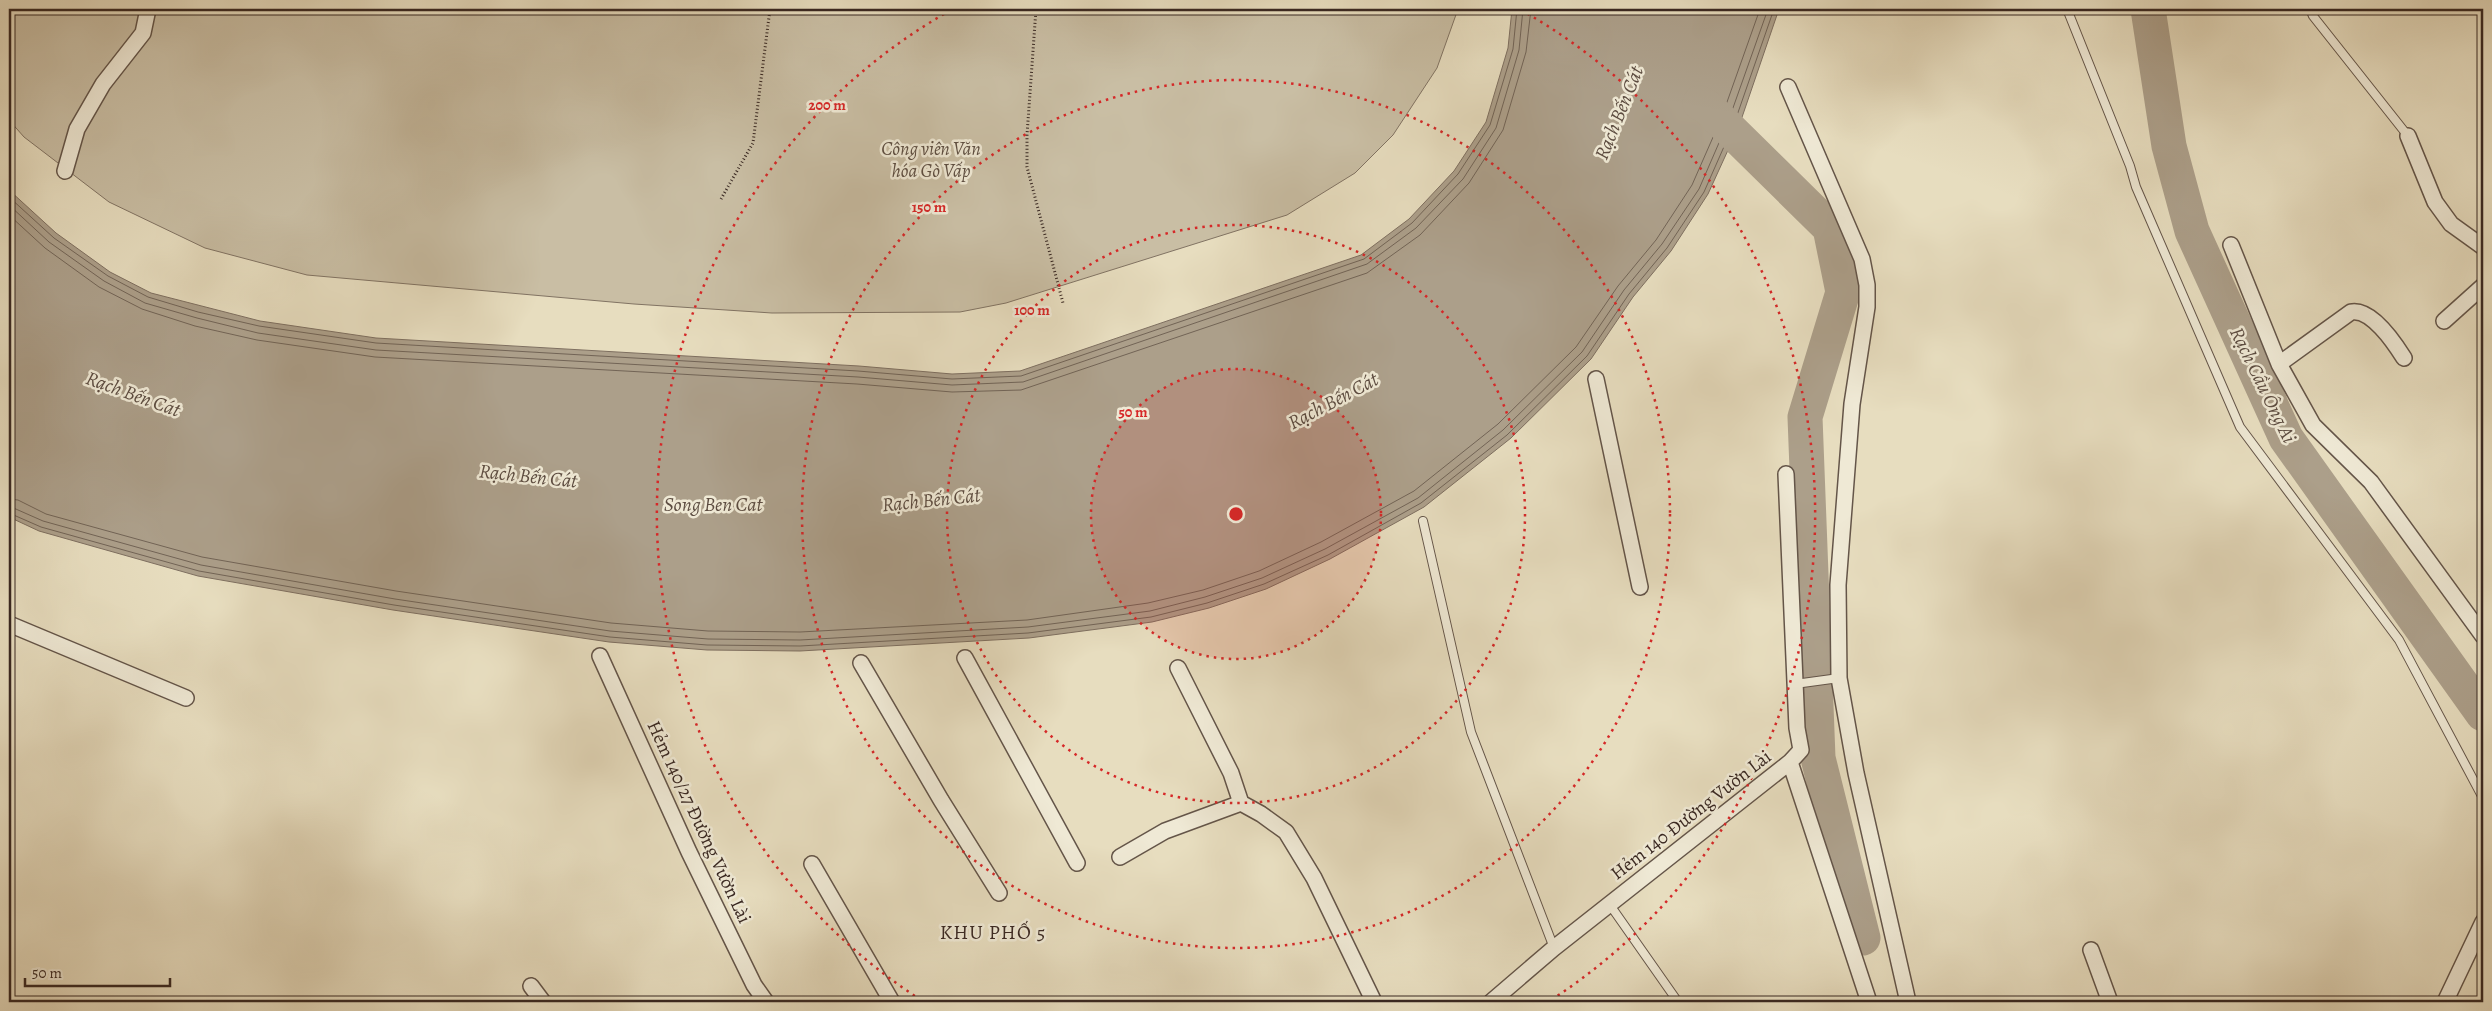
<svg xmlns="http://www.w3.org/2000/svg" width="2492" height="1011" font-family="Alegreya,serif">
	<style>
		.green { fill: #c9bea4; stroke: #817363 }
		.water { fill: #ac9f8a; stroke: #7e6f60 }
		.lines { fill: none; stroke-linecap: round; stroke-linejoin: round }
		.shore { stroke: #726456; stroke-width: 1 }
		.river { stroke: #ac9f8a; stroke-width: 35 }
		.service-casing { stroke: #645549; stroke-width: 10 }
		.minor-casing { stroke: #645549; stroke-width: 18 }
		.path { stroke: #392822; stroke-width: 3; stroke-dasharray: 1 2.5; stroke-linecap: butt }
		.service { stroke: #efe9d5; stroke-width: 8 }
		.minor { stroke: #efe9d5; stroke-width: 15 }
		.ring { fill: none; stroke: #d62828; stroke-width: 2.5; stroke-dasharray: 2.5 5 }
		.labels { text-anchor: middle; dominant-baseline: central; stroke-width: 5; stroke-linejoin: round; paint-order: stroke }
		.park-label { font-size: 19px; font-style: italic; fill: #5d4e42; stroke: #efe9d5 }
		.street-label { font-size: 19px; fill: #392822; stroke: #efe9d5 }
		.water-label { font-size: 20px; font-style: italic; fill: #5c4c41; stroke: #efe9d5 }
		.neighbourhood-label { font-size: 20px; letter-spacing: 1px; fill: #392822; stroke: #efe9d5 }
		.centre { fill: #d62828; stroke: #efe9d5; stroke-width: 2.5 }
		.ring-label { font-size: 15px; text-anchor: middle; font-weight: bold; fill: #d62828; stroke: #efe9d5; stroke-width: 5; stroke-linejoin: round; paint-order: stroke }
	</style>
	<rect width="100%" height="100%" fill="#e7ddbf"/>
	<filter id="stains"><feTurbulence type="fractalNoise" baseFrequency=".004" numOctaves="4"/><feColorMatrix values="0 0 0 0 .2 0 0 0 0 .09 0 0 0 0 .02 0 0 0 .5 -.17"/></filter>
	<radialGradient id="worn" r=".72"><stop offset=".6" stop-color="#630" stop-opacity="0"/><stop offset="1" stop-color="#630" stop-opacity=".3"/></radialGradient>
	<path class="green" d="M 9,9 L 1458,9 L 1437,68 L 1393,135 L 1355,173 L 1287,215 L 1006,303 L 960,312 L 772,313 L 634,304 L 307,275 L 205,248 L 109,202 L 24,137 L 9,120 Z"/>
	<path class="water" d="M 1512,9 L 1779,9 L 1739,126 L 1708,194 L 1671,251 L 1633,297 L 1591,359 L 1511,438 L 1424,507 L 1330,559 L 1266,589 L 1209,608 L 1152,622 L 1029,638 L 800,651 L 707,650 L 609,642 L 393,610 L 198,576 L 39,531 L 9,517 L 9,190 L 56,233 L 110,272 L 151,293 L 260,321 L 376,338 L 859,366 L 952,374 L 1020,371 L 1361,255 L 1409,219 L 1454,171 L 1486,122 L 1508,48 Z"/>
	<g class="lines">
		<path class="shore" d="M 9,197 L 54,238 L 108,276 L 148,297 L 198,312 L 259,326 L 376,343 L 858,371 L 952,379 L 1021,376 L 1364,259 L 1412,223 L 1458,174 L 1490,125 L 1513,49 L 1517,9
			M 9,205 L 49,242 L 104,281 L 145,303 L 197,318 L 258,333 L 376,350 L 858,377 L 952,385 L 1023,382 L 1367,264 L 1416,228 L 1463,179 L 1496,128 L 1519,50 L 1523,9
			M 9,215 L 45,248 L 99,287 L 142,309 L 195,326 L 257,340 L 375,357 L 857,384 L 952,392 L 1021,390 L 1367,273 L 1420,235 L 1469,183 L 1503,130 L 1526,52 L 1531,9
			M 9,499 L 18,500 L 46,514 L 202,557 L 396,591 L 611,623 L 708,631 L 800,632 L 1027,620 L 1148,603 L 1203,590 L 1259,571 L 1321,542 L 1414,491 L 1498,424 L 1576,347 L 1618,286 L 1656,240 L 1692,185 L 1721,119 L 1760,9
			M 9,506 L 43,521 L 201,565 L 395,599 L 610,631 L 708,639 L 800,640 L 1028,627 L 1150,611 L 1205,597 L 1262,578 L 1325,549 L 1418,498 L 1503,430 L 1582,352 L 1624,290 L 1662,244 L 1699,189 L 1728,122 L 1768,9
			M 9,513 L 41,527 L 199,571 L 394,605 L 610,637 L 707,645 L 800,646 L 1028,633 L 1151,617 L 1207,603 L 1264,584 L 1328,555 L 1421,503 L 1507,435 L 1587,356 L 1629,294 L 1667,248 L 1704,192 L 1734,124 L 1774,9"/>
		<path class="river" d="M 2148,9 L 2169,146 L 2192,231 L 2286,438 L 2483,714
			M 1700,103 L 1707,107 L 1830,228 L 1843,292 L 1805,417 L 1818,758 L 1863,938"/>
		<defs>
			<path id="service" d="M 2067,9 L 2130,166 L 2136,187 L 2240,427 L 2399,640 L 2483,798
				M 2310,9 L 2313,16 L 2408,136
				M 1423,521 L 1471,732 L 1554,948
				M 1795,684 L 1839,678
				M 1610,905 L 1678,1002"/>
			<path id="minor" d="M 1788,87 L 1862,259 L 1867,285 L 1867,307 L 1852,404 L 1838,585 L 1839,678 L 1856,773 L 1908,1002
				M 2408,136 L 2435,202 L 2451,224 L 2483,247
				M 65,171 L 77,129 L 103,84 L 143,33 L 148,9
				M 2231,245 L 2279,364 L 2313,425 L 2371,482 L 2483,636
				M 2444,321 L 2483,286
				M 2279,364 L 2351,312 C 2371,308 2394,342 2404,358
				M 1596,379 L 1640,587
				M 1786,474 L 1797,728 L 1801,750 L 1790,762
				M 9,624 L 186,698
				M 600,656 L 689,852 L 754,985 L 766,1002
				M 965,658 L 1077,863
				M 861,663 L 941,800 L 999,893
				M 1178,668 L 1231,773 L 1241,803 L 1261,814 L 1286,832 L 1314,878 L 1374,1002
				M 1120,857 L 1165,831 L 1241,803
				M 812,864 L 892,1002
				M 2091,950 L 2110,1002
				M 531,986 L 543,1002
				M 1491,1002 L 1554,948 L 1790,762 L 1869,1002
				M 2445,1002 L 2483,922"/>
		</defs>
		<use href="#service" class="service-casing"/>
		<use href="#minor" class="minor-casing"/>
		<path class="path" d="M 1036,9 L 1027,135 L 1027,167 L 1063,303
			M 721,199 L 753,143 L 770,9"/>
		<use href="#service" class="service"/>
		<use href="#minor" class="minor"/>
	</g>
	<circle cx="1236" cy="514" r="145" fill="#d62828" fill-opacity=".12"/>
	<g class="ring">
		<circle cx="1236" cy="514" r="145"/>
		<circle cx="1236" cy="514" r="289"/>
		<circle cx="1236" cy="514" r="434"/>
		<path d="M921 1000A579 579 0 0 1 951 10M1521 10A579 579 0 0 1 1551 1000"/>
	</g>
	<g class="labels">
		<g class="park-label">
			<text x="931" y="149">Công viên Văn<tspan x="931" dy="22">hóa Gò Vấp</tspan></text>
		</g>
		<g class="street-label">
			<text transform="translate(1691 815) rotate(-38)">Hẻm 140 Đường Vườn Lài</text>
			<text transform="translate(699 822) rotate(65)">Hẻm 140/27 Đường Vườn Lài</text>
		</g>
		<g class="water-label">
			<text transform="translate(1619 113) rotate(-68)">Rạch Bến Cát</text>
			<text transform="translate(2263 385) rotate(64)">Rạch Cầu Ông Ai</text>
			<text transform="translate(133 394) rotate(20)">Rạch Bến Cát</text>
			<text transform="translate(1333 401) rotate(-28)">Rạch Bến Cát</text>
			<text transform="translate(528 476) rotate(6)">Rạch Bến Cát</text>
			<text transform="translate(931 500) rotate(-6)">Rạch Bến Cát</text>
			<text x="713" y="504">Song Ben Cat</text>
		</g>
		<g class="neighbourhood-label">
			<text x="993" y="932">KHU PHỐ 5</text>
		</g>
	</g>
	<circle cx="1236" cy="514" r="8" class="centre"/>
	<g class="ring-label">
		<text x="827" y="110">200 m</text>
		<text x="929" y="212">150 m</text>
		<text x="1032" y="315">100 m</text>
		<text x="1133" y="417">50 m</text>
	</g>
	<rect width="2492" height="1011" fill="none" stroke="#e7ddbf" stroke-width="30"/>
	<rect x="10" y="10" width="2472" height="991" fill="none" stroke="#392822" stroke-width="2.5"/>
	<rect x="15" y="15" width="2462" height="981" fill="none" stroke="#392822"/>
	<path d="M25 978v8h145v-8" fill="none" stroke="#392822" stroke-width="2.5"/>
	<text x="32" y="978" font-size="15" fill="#392822" stroke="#efe9d5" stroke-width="4" paint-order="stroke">50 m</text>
	<rect width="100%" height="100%" filter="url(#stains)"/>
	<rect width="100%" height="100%" fill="url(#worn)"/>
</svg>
